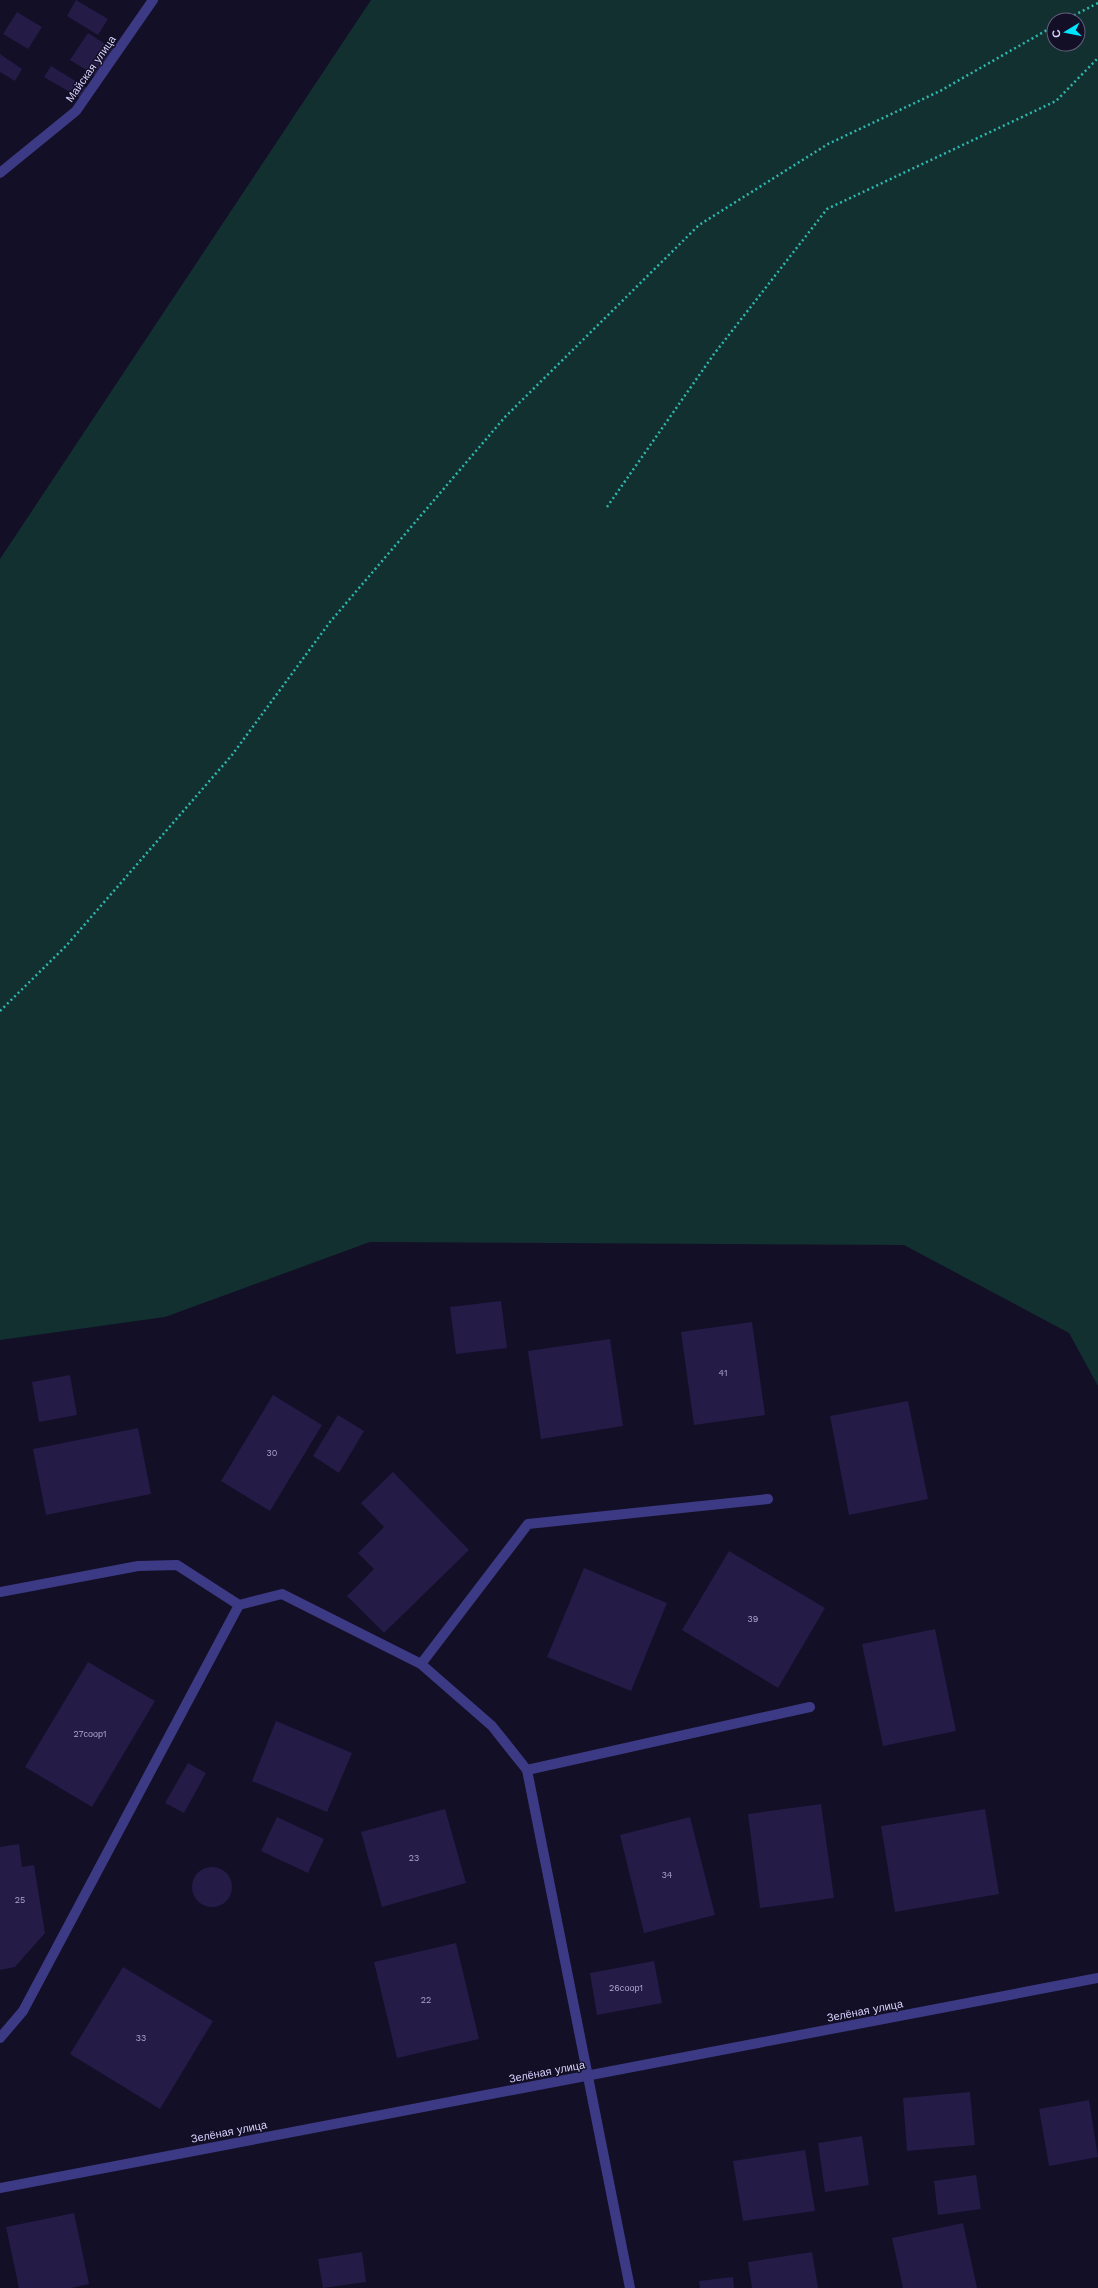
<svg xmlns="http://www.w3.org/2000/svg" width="1098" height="2288" font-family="'Work Sans',sans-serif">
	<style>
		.green { fill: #12302f; fill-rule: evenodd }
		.building { fill: #241b47 }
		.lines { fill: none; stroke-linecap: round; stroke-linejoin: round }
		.path { stroke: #2fb8b0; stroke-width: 2.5; stroke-dasharray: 2 3; stroke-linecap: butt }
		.lane { stroke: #3d3a85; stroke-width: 10 }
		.street { stroke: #3d3a85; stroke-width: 10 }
		.labels { text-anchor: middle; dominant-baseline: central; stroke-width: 3; stroke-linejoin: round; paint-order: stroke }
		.number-label { font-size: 9px; fill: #aca6d1 }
		.street-label { font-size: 11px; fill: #d9d4ff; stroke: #130f26 }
	</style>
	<rect width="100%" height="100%" fill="#130f26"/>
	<path class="green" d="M 371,0 L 1098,0 L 1098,1386 L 1069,1333 L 904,1245 L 370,1242 L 165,1317 L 0,1340 L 0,559 ZM 1054,20 L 1078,20 L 1078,44 L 1054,44 Z"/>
	<path class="building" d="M 76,0 L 108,19 L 98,35 L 67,16 Z
		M 17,12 L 42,27 L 28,49 L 3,34 Z
		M 88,33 L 113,49 L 96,76 L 70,60 Z
		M 0,54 L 22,69 L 15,81 L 0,72 Z
		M 51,66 L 87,88 L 80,98 L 44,77 Z
		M 501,1301 L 507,1348 L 456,1354 L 450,1307 Z
		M 752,1322 L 765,1415 L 694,1425 L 681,1332 Z
		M 610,1339 L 623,1426 L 541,1439 L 528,1351 Z
		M 70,1375 L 77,1415 L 39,1422 L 32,1382 Z
		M 273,1395 L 322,1425 L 270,1511 L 221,1481 Z
		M 908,1401 L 928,1499 L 849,1515 L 830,1416 Z
		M 338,1415 L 364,1431 L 339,1473 L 313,1456 Z
		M 138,1428 L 151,1494 L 46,1515 L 33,1449 Z
		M 393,1472 L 469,1550 L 384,1633 L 347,1596 L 374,1569 L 358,1553 L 384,1527 L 361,1503 Z
		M 729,1551 L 825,1608 L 778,1688 L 682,1630 Z
		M 584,1568 L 667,1603 L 631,1691 L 547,1657 Z
		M 935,1629 L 956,1731 L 883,1746 L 862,1644 Z
		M 88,1662 L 155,1701 L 92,1807 L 25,1767 Z
		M 276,1721 L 352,1753 L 327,1812 L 252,1781 Z
		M 188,1763 L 206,1773 L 184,1813 L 165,1803 Z
		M 821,1804 L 834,1898 L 760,1908 L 748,1814 Z
		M 445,1809 L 466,1883 L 382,1907 L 361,1832 Z
		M 985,1809 L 999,1894 L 895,1912 L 881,1826 Z
		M 277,1817 L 324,1839 L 308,1873 L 261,1851 Z
		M 690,1817 L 715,1915 L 644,1933 L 620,1835 Z
		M 19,1844 L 22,1867 L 34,1865 L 45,1933 L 15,1967 L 0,1970 L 0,1847 Z
		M192 1887a20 20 0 1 1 40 0a20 20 0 1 1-40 0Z
		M 456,1943 L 479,2039 L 397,2058 L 374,1962 Z
		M 654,1961 L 662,2003 L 597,2015 L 590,1973 Z
		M 123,1967 L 213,2021 L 160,2109 L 70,2054 Z
		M 970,2092 L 975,2145 L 907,2151 L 903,2098 Z
		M 1089,2100 L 1098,2157 L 1049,2166 L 1039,2109 Z
		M 862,2136 L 869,2185 L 825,2192 L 818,2143 Z
		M 805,2150 L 815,2211 L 743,2221 L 733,2161 Z
		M 976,2175 L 981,2209 L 938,2215 L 934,2181 Z
		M 74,2213 L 89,2284 L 71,2288 L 19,2288 L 6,2227 Z
		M 963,2223 L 977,2288 L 903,2288 L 892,2238 Z
		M 362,2252 L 366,2282 L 323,2288 L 318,2259 Z
		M 812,2252 L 818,2288 L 752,2288 L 748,2262 Z
		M 733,2277 L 734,2288 L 700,2288 L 699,2281 Z"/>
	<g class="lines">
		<path class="path" d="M 1065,20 L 1098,3
			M 607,507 L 714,354 L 827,209 L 1056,101 L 1098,58
			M 0,1011 L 66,946 L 232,755 L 330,622 L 505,417 L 699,225 L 828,144 L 940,91 L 1054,26"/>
		<path class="lane" d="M 421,1664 L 528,1524 L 768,1499
			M 527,1770 L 810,1707"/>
		<path class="street" d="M 0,173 L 76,111 L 153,0
			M 0,1592 L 138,1566 L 177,1565 L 239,1605 L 282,1594 L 421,1664 L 492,1726 L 527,1770 L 630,2288
			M 0,2038 L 23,2011 L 239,1605
			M 0,2188 L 1098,1978"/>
	</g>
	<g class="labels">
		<g class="number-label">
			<text x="723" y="1373">41</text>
			<text x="272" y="1453">30</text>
			<text x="753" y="1619">39</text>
			<text x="90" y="1734">27соор1</text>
			<text x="414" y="1858">23</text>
			<text x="667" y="1875">34</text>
			<text x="20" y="1900">25</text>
			<text x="626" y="1988">26соор1</text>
			<text x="426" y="2000">22</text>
			<text x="141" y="2038">33</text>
		</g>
		<g class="street-label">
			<text transform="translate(91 69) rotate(-55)">Майская улица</text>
			<text transform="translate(865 2011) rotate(-11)">Зелёная улица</text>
			<text transform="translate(547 2072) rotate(-11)">Зелёная улица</text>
			<text transform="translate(229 2132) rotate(-11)">Зелёная улица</text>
		</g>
	</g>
	<g transform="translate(1066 32) rotate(260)"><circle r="19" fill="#130f26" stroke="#625e7d"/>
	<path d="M0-3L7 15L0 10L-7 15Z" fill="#00e5ff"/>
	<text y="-6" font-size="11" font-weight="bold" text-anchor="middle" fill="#d9d4ff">С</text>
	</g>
</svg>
